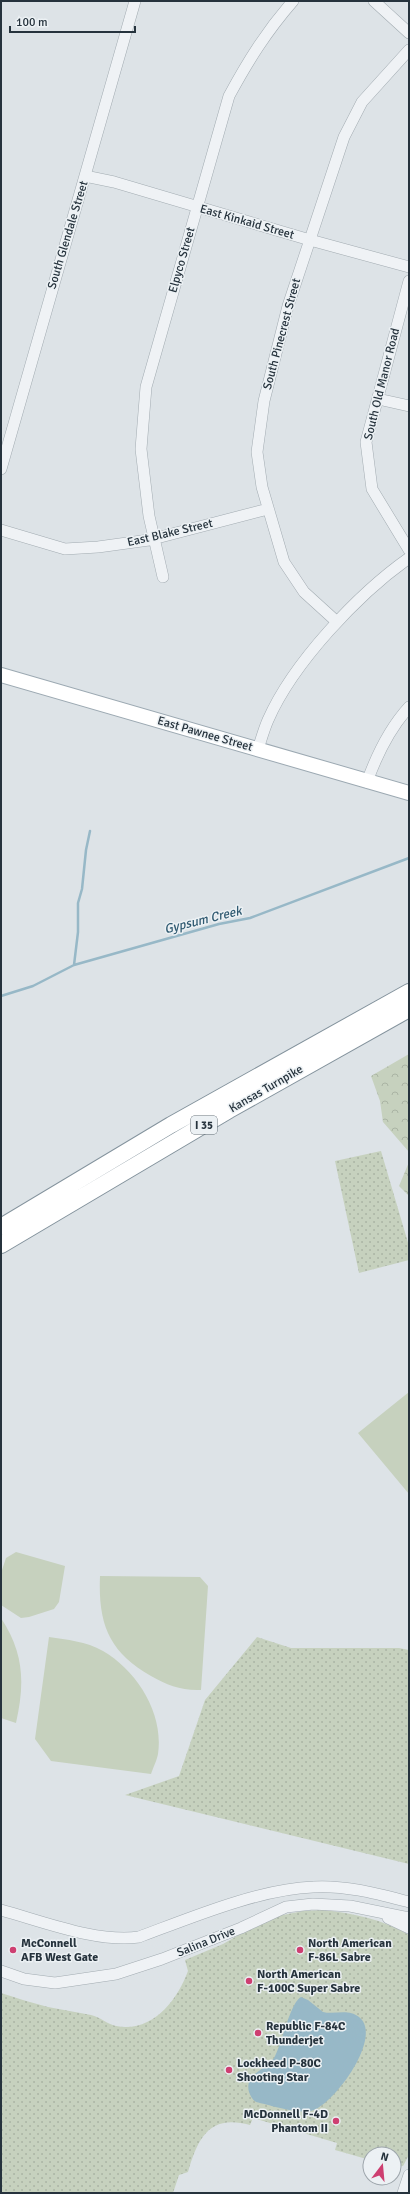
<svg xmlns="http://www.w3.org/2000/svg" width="410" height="2194" font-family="Signika,sans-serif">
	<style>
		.green { fill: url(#green-dots) }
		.forest { fill: url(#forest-crowns) }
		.pitch { fill: #c6d1be }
		.water { fill: #97b8c7 }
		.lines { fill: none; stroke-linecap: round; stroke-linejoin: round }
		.stream { stroke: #97b8c7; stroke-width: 2.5 }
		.minor-casing { stroke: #a2abb1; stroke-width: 12 }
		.major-casing { stroke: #9ca9b2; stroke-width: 16 }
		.highway-casing { stroke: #84939d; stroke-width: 18 }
		.minor { stroke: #eff2f5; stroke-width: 11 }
		.major { stroke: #fff; stroke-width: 14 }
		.highway { stroke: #fff; stroke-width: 16 }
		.poi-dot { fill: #ce3f71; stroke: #ecf1f4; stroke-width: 1.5 }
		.labels { text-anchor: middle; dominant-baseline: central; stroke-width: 3; stroke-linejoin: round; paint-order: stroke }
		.shield { fill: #ecf1f4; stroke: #616c74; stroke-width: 1 }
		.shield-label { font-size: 11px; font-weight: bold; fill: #26333d }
		.street-label { font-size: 12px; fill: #26333d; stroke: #ecf1f4 }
		.poi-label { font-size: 12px; font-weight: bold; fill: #26333d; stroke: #ecf1f4; text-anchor: start }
		.water-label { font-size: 13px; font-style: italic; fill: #305a71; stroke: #ecf1f4 }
	</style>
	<defs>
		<pattern id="green-dots" width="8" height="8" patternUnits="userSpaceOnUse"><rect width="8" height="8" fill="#c6d1be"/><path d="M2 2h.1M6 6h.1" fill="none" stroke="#aab4a4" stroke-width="1.8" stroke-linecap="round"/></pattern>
		<pattern id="forest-crowns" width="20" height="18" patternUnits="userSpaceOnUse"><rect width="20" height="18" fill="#c6d1be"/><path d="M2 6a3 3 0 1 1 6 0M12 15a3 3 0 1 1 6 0" fill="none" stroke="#aab4a4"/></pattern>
	</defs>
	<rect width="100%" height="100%" fill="#dde3e7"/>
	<path class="green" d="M 381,1151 L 409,1246 L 409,1260 L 359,1273 L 335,1161 Z
		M 257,1637 L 291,1648 L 399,1648 L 409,1650 L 409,1864 L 125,1795 L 179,1776 L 205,1700 Z
		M 324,1910 C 355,1914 382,1919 409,1935 L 409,2155 L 403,2166 L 394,2167 L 394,2154 L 370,2154 L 370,2160 L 335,2150 L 337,2143 L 253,2118 L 250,2125 C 210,2114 198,2137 188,2172 L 179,2175 L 173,2193 L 1,2193 L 1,1993 C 17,1998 32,2003 48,2007 C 62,2010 77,2012 91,2015 C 100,2017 107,2024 116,2026 C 152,2033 177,2001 188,1971 L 185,1960 L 223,1944 L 268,1918 L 303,1911 Z"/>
	<path class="forest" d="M 409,1054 L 409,1152 L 383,1122 L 380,1101 L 371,1076 Z
		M 409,1162 L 409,1196 L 399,1186 Z"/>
	<path class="pitch" d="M 409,1392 L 409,1494 L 358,1433 Z
		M 16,1552 L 65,1566 L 59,1602 L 54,1609 L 29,1617 L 21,1618 L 1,1605 L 1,1573 L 6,1558 Z
		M 100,1576 L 200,1577 L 208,1586 L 201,1690 C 182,1691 167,1685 151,1676 C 109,1652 98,1624 100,1576 Z
		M 1,1618 C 24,1653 25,1683 16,1723 L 1,1718 Z
		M 49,1637 C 67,1640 86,1641 103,1651 C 137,1671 164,1713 158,1754 C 157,1760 153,1768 151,1774 L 51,1761 L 35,1739 Z"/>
	<path class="water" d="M 301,1997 L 308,2000 L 323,2012 C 335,2015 348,2008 359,2017 C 384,2036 334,2105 311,2111 C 298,2114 269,2105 256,2102 C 252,2099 251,2097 249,2092 C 244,2073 267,2070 274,2058 C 282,2044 290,2003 301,1997 Z"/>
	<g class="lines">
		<path class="stream" d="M 74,965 L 78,932 L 78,903 L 82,889 L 86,850 L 90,831
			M 1,996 L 33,986 L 74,965 L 219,924 L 250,918 L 409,858"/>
		<defs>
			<path id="minor" d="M 374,1 L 409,33
				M 85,176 L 114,182 L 310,240 L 409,267
				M 409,281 L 366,442 L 372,489 L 409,550
				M 378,399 L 409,406
				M 1,469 L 135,1
				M 1,530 L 65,549 L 98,547 L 149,540 L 268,509
				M 163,577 L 149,516 L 141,449 L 146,387 L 229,96 C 248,61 266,32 293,1
				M 337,622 L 304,592 L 284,562 L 262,487 L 257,452 L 264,401 L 288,306 L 344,137 L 362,102 L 409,50
				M 258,749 C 261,740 264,729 268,720 C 293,663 358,594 409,558
				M 367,782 C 377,754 389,729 409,707
				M 1,1910 C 42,1921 97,1943 139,1937 C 190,1918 259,1889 313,1887 C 346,1885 378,1894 409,1902
				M 388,1918 L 409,1928
				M 1,1971 L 24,1979 L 55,1983 L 116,1974 L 162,1959 L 241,1928 L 286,1907 L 313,1904 L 350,1906 L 409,1918
				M 403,2193 L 409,2175"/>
			<path id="major" d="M 1,675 L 409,793"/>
			<path id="highway" d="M 1,1227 L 171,1125 L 409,992
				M 1,1245 L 229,1110 L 409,1009"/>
		</defs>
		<use href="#minor" class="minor-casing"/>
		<use href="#major" class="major-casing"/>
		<use href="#highway" class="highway-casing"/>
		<use href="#minor" class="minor"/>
		<use href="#major" class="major"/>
		<use href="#highway" class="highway"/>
	</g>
	<g class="poi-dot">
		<circle cx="13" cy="1950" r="4"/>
		<circle cx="300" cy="1950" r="4"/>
		<circle cx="249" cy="1981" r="4"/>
		<circle cx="258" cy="2033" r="4"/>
		<circle cx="229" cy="2070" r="4"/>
		<circle cx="336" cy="2121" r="4"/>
	</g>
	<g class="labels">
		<rect class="shield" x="191" y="1116" width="26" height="18" rx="3"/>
		<g class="shield-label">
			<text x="204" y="1125">I 35</text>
		</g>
		<g class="street-label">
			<text transform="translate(247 222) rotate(16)">East Kinkaid Street</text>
			<text transform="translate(68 235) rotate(-73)">South Glendale Street</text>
			<text transform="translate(182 260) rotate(-74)">Elpyco Street</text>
			<text transform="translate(282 334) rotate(-75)">South Pinecrest Street</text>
			<text transform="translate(382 384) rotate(-76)">South Old Manor Road</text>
			<text transform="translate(170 533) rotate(-13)">East Blake Street</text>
			<text transform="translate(205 734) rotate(16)">East Pawnee Street</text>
			<text transform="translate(266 1089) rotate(-30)">Kansas Turnpike</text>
			<text transform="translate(206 1942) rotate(-22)">Salina Drive</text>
		</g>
		<g class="poi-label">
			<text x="21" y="1943">McConnell<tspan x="21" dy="14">AFB West Gate</tspan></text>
			<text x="308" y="1943">North American<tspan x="308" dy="14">F-86L Sabre</tspan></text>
			<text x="257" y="1974">North American<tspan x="257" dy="14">F-100C Super Sabre</tspan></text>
			<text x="266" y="2026">Republic F-84C<tspan x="266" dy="14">Thunderjet</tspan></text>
			<text x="237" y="2063">Lockheed P-80C<tspan x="237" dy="14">Shooting Star</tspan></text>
			<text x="328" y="2114" text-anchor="end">McDonnell F-4D<tspan x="328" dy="14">Phantom II</tspan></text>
		</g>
		<g class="water-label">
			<text transform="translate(203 920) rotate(-14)">Gypsum Creek</text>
		</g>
	</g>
	<rect width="410" height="2194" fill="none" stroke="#26333d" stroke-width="4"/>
	<g transform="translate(382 2166) rotate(16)"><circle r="19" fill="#ecf1f4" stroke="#9da5ab"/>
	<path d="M0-3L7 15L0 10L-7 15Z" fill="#ce3f71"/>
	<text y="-6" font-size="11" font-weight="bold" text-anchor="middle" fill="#26333d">N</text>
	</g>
	<path d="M10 26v6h125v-6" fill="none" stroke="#26333d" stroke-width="2"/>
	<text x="16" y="26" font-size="12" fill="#26333d" stroke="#ecf1f4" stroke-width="3" paint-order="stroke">100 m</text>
</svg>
